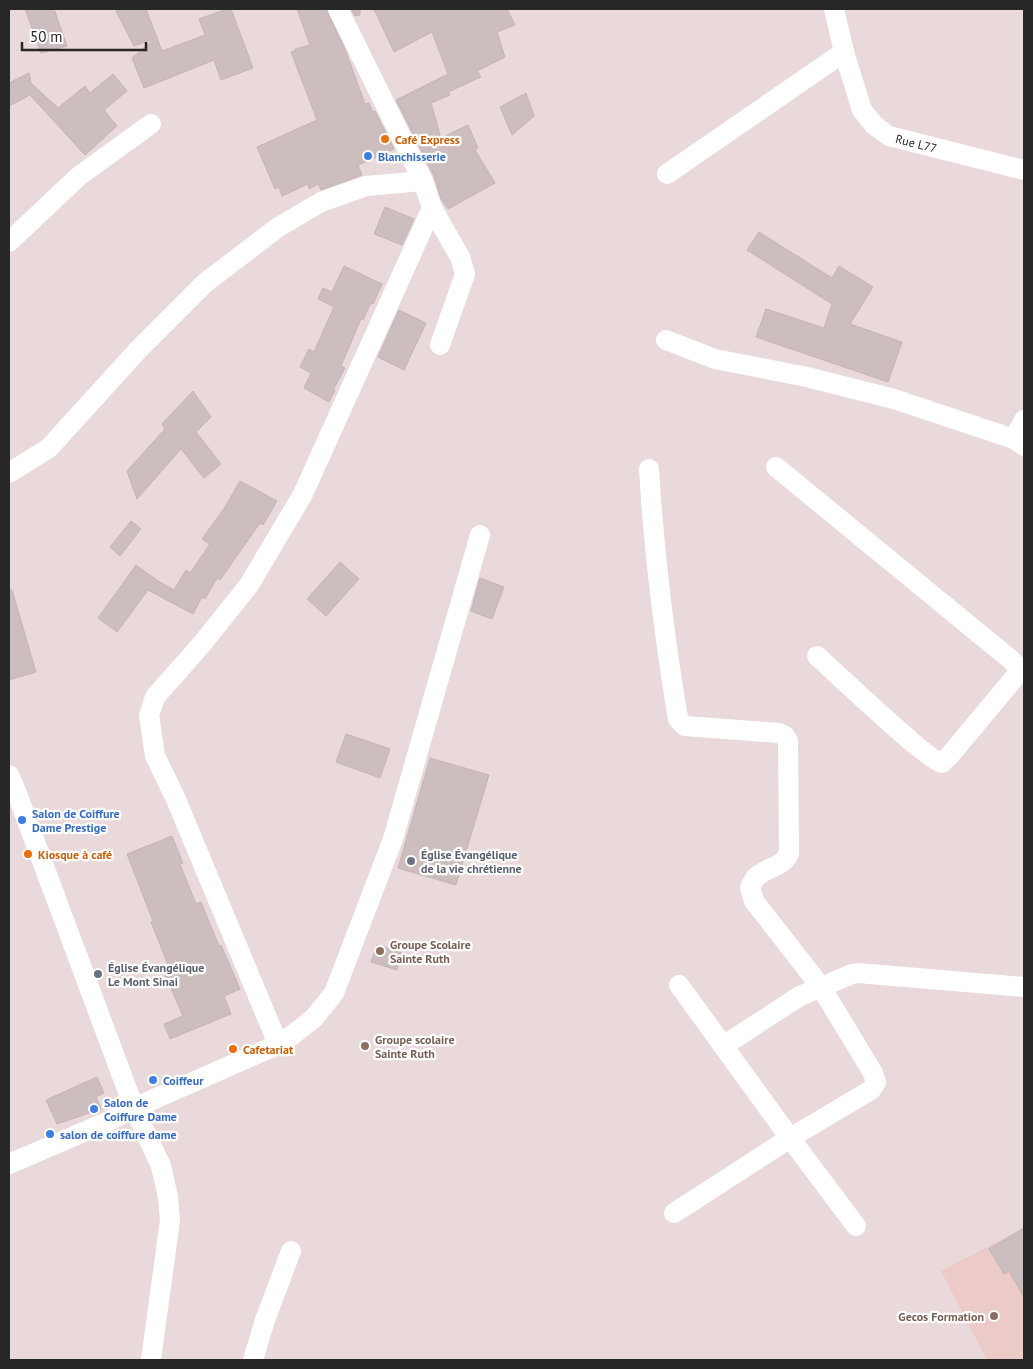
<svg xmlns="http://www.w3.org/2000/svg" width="1033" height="1369" font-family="'PT Sans',sans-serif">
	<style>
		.education { fill: #ebcac8 }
		.building { fill: #ccbebe; stroke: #c4b4b3 }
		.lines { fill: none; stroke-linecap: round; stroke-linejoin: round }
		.minor { stroke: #fff; stroke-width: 20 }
		.food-dot { fill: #e8710a; stroke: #fff; stroke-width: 2 }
		.shop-dot { fill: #3f7fe0; stroke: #fff; stroke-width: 2 }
		.worship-dot { fill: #6b7280; stroke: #fff; stroke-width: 2 }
		.education-dot { fill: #8d6e63; stroke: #fff; stroke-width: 2 }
		.labels { text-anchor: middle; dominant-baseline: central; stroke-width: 4.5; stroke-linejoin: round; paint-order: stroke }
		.food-label { font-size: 12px; font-weight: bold; fill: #c56008; stroke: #fff; text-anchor: start }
		.street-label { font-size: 12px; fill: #272727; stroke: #fff }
		.shop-label { font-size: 12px; font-weight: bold; fill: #366cbe; stroke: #fff; text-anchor: start }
		.worship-label { font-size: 12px; font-weight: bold; fill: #5b616d; stroke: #fff; text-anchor: start }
		.education-label { font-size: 12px; font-weight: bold; fill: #785e54; stroke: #fff; text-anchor: start }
	</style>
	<rect width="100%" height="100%" fill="#ead9da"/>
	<path class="education" d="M 1024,1228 L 1024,1360 L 987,1360 L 941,1271 Z"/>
	<path class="building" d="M 25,9 L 54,9 L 67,46 L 41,53 Z
		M 115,9 L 146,9 L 162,51 L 205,35 L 199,19 L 227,9 L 231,9 L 253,68 L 221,80 L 214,60 L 144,88 L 132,58 L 154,39 L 134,46 Z
		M 297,9 L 326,9 L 345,49 L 365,104 L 369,103 L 373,112 L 375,111 L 394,149 L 358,165 L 362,175 L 321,190 L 318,184 L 309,189 L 308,184 L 282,196 L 279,187 L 275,189 L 257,147 L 317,120 L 291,52 L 295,51 L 295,49 L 310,45 Z
		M 351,9 L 360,9 L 360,15 L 355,16 Z
		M 374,9 L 507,9 L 515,25 L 497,32 L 505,57 L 477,71 L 481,77 L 448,92 L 450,95 L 431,103 L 441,138 L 468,125 L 478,148 L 475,150 L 495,183 L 448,209 L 441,199 L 434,176 L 396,100 L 448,74 L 432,32 L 394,52 Z
		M 29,73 L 31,83 L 58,108 L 85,86 L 90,93 L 113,74 L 127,91 L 104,110 L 117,126 L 85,155 L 30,95 L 9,106 L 9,83 Z
		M 526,93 L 534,116 L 512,135 L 500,107 Z
		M 385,207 L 414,219 L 402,245 L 374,234 Z
		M 759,232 L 832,278 L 839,266 L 873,287 L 850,324 L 902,342 L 888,382 L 756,337 L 766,309 L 824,328 L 832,304 L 747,250 Z
		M 344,266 L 382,284 L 373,304 L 371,303 L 363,320 L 361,319 L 341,366 L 345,368 L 333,390 L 335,390 L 329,402 L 304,388 L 311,373 L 300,367 L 309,349 L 314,352 L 334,307 L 318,299 L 323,288 L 332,292 Z
		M 399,310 L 426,323 L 404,370 L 378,357 Z
		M 193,391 L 211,417 L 196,432 L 221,464 L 204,478 L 181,449 L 137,499 L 127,471 L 165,429 L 162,424 Z
		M 240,481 L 277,501 L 263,525 L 260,523 L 220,580 L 217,578 L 205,599 L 202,597 L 193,614 L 148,590 L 117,632 L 98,618 L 136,565 L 158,581 L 174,590 L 186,570 L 190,573 L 210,544 L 202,539 L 225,507 Z
		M 131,521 L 141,529 L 120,556 L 110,547 Z
		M 340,562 L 359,579 L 326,616 L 307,599 Z
		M 480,578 L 504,587 L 492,619 L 471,611 Z
		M 9,590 L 12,590 L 36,672 L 9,680 Z
		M 346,734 L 390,749 L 380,778 L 336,762 Z
		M 430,758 L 489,775 L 456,885 L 398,868 Z
		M 172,836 L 183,863 L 180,864 L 196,904 L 201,902 L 219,946 L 221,945 L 240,989 L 224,996 L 231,1014 L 170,1039 L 164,1024 L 183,1016 L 163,970 L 169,967 L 151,922 L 153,921 L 127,854 Z
		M 377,945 L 402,953 L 397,970 L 371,962 Z
		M 97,1077 L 104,1093 L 96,1097 L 101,1109 L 57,1124 L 46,1100 Z
		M 1024,1228 L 1024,1297 L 1009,1271 L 1004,1274 L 989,1249 Z"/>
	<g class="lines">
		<g class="minor">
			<path d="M 338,9 L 423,181 L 432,208 L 460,257 L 465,274 L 440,345"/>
			<path id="s1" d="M 834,9 L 844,52 L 862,110 L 874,125 L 889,136 L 1024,170"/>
			<path d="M 667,174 L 844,52"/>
			<path d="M 9,242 L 79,176 L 151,124"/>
			<path d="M 666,340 L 715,359 L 807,377 L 894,399 L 1014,439"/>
			<path d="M 1024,446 L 1014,439 L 1024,420"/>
			<path d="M 776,467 L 1010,659 L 1021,670 L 1024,667"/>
			<path d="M 649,469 C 654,554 664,635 678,719 L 685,726 L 779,733 L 785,736 L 788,741 L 789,853 C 783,868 766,867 756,877 C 754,879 752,884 750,888 L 754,901 L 821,987 L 873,1073 L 876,1082 L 871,1090 L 790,1138 L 674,1213"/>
			<path d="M 9,473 L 49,448 L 138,350 L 205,283 L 277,228 L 321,202 L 366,186 L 423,181"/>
			<path d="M 817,656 C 835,672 928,761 942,763 L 950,755 L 1021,670"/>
			<path d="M 9,775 L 16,791 L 134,1108 L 161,1166 L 168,1197 L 170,1220 L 151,1360"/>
			<path d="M 679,985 L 790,1138 L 856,1226"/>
			<path d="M 278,1044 L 175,797 L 155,756 L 149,715 L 155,697 L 201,645 L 249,585 L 303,494 L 432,208"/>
			<path d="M 723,1046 L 800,996 L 852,974 L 858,973 L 1024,987"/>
			<path d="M 9,1164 L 107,1122 L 134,1108 L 268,1049 L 291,1036 L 314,1018 L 334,993 L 393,839 L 480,535"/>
			<path d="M 253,1360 L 265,1320 L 291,1251"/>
		</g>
	</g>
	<g class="food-dot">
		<circle cx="385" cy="139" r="5"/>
		<circle cx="28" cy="854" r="5"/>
		<circle cx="233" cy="1049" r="5"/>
	</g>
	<g class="shop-dot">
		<circle cx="368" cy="156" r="5"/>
		<circle cx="22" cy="820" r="5"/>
		<circle cx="153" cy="1080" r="5"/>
		<circle cx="94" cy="1109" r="5"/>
		<circle cx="50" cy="1134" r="5"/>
	</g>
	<g class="worship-dot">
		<circle cx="411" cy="861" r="5"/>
		<circle cx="98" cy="974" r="5"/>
	</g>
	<g class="education-dot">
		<circle cx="380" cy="951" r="5"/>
		<circle cx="365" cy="1046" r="5"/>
		<circle cx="994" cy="1316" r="5"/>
	</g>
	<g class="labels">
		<g class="food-label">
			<text x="395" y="139">Café Express</text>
			<text x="38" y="854">Kiosque à café</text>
			<text x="243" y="1049">Cafetariat</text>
		</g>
		<g class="street-label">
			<text stroke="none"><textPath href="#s1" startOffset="171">Rue L77</textPath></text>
		</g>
		<g class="shop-label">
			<text x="378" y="156">Blanchisserie</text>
			<text x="32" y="813">Salon de Coiffure<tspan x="32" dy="14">Dame Prestige</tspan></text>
			<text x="163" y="1080">Coiffeur</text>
			<text x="104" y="1102">Salon de<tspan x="104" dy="14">Coiffure Dame</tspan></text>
			<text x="60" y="1134">salon de coiffure dame</text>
		</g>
		<g class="worship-label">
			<text x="421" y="854">Église Évangélique<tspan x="421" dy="14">de la vie chrétienne</tspan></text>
			<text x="108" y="967">Église Évangélique<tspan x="108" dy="14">Le Mont Sinai</tspan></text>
		</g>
		<g class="education-label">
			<text x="390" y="944">Groupe Scolaire<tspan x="390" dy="14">Sainte Ruth</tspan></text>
			<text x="375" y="1039">Groupe scolaire<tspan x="375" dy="14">Sainte Ruth</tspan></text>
			<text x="984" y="1316" text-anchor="end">Gecos Formation</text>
		</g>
	</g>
	<rect width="1033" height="1369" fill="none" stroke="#272727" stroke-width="20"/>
	<path d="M22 42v8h124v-8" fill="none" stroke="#272727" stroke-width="2.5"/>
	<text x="30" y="42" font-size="15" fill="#272727" stroke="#ffffff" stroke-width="4" paint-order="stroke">50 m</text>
</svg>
